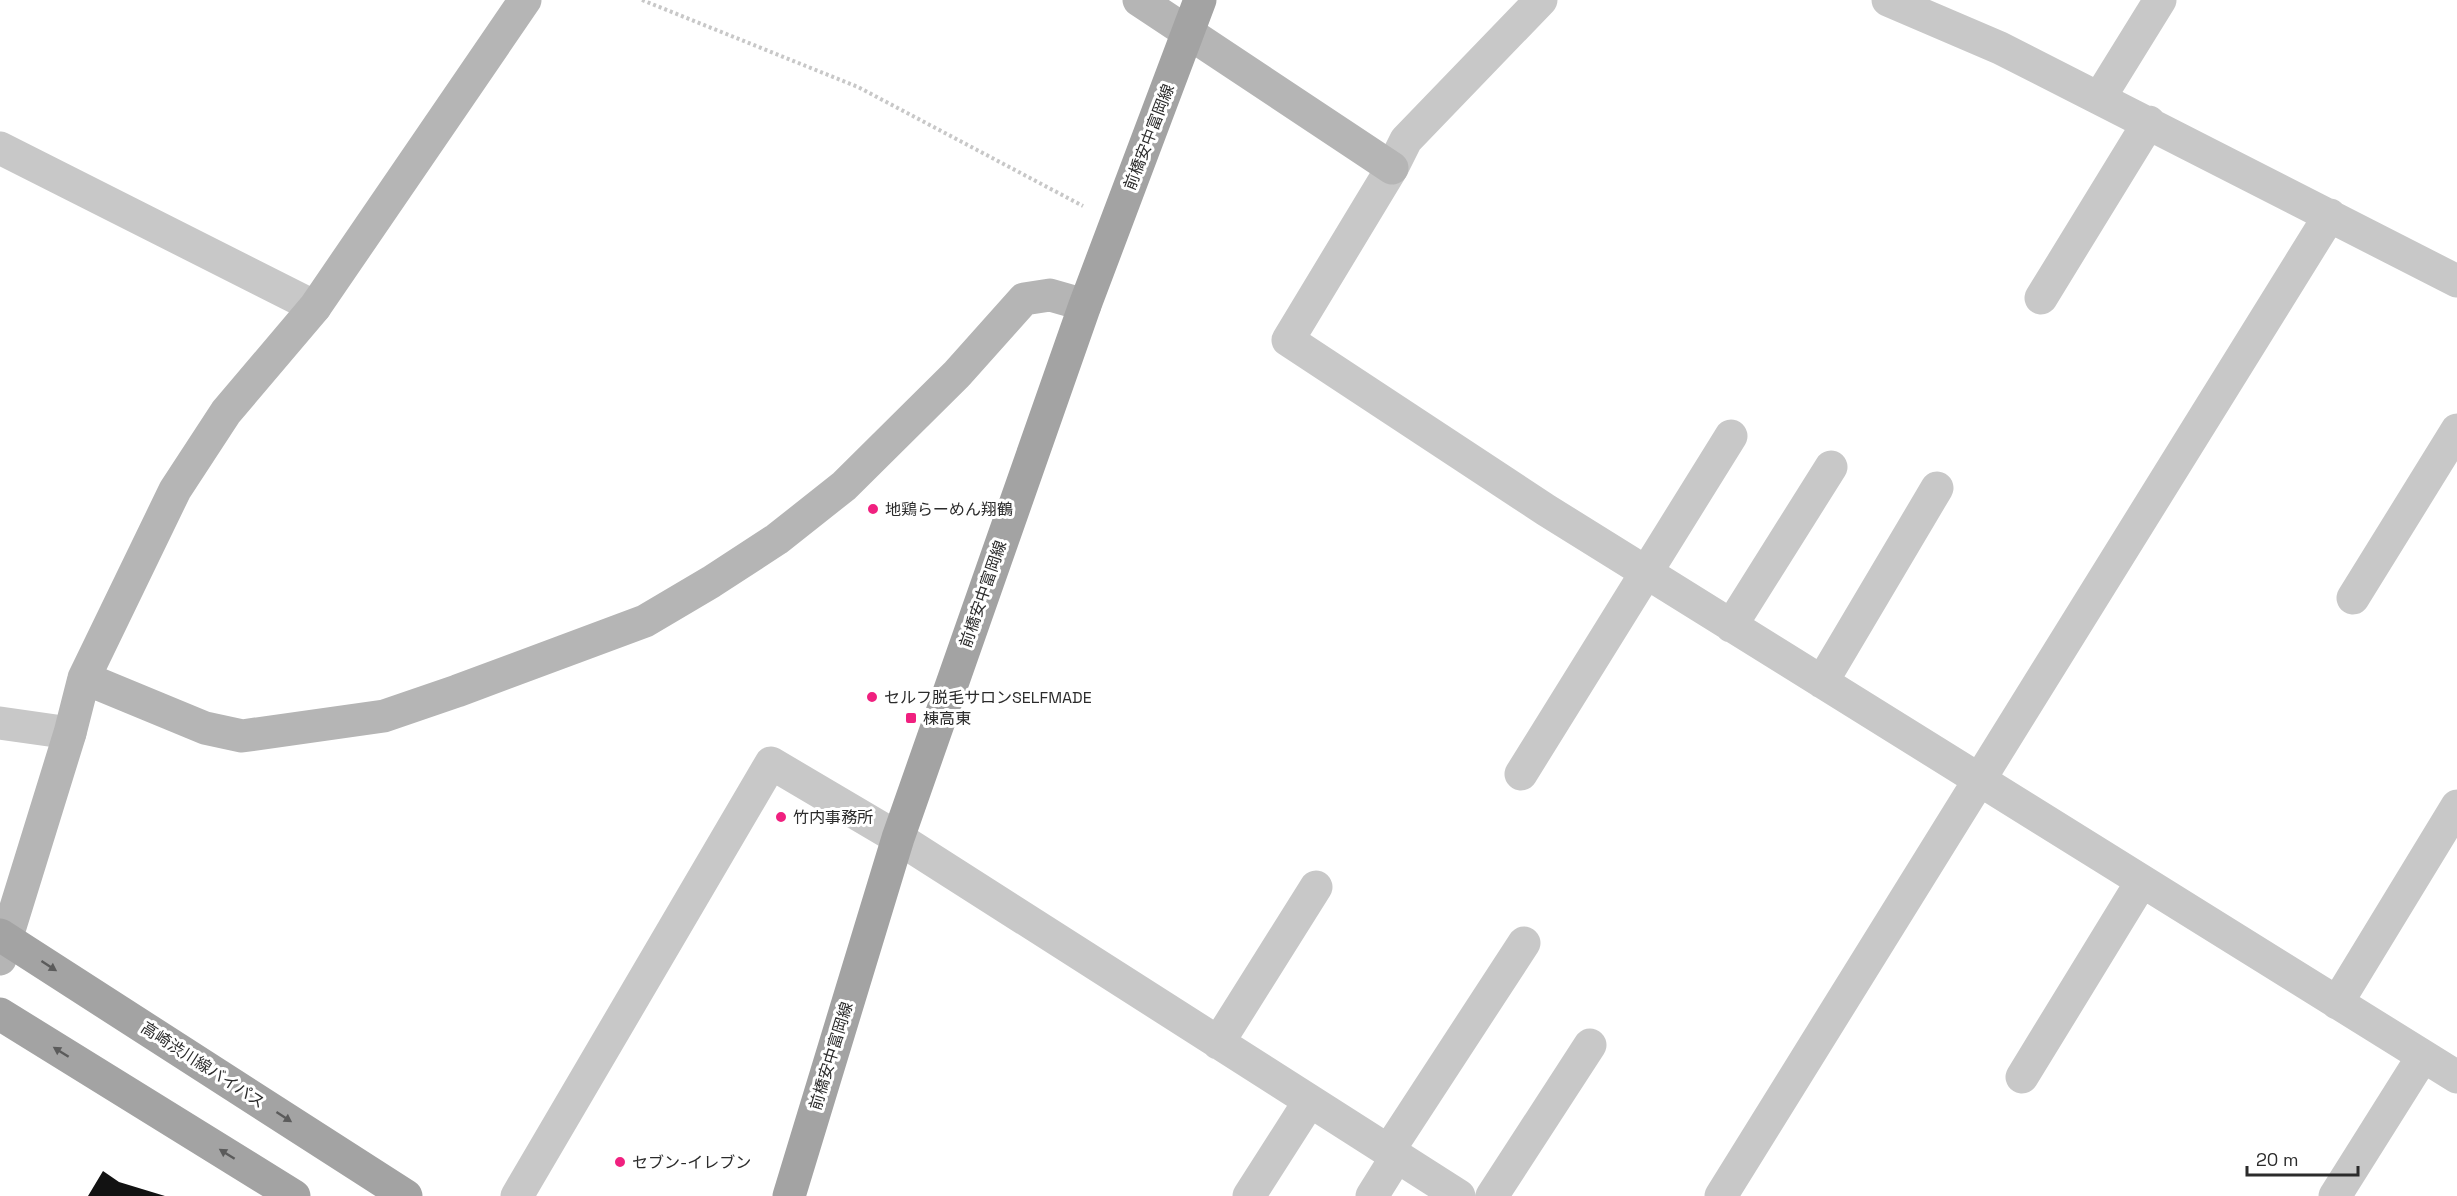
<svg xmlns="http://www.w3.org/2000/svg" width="2457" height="1196" font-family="'Space Grotesk','Noto Sans JP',sans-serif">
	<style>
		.building { fill: #121212 }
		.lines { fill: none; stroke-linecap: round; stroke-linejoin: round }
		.path { stroke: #c8c8c8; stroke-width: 4; stroke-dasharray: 3 3; stroke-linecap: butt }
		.street { stroke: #c8c8c8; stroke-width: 33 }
		.secondary { stroke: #b5b5b5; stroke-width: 33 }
		.primary { stroke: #a3a3a3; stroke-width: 33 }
		.oneway { fill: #5b5b5b }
		.poi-dot { fill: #f0207f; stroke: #fff; stroke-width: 2 }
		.labels { text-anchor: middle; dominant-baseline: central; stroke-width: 6; stroke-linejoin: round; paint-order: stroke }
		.street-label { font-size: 16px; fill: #2b2b2b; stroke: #fff }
		.poi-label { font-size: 16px; fill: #2b2b2b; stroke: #fff; text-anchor: start }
	</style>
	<rect width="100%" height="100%" fill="#fff"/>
	<path class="building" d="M 103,1171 L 119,1182 L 165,1196 L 88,1196 Z"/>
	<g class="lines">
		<path class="path" d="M 642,0 L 858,87 L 1083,206"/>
		<path class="street" d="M 1541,0 L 1406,140 L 1392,168 L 1288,340 L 1546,510 L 2457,1077
			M 1888,0 L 2000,48 L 2457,281
			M 2100,97 L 2160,0
			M 0,148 L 315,307
			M 2041,298 L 2149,122
			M 2353,598 L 2457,430
			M 1731,626 L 1831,467
			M 1822,682 L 1937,488
			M 0,723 L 70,733
			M 1521,774 L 1731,436
			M 2337,1003 L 2457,806
			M 1218,1043 L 1316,887
			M 2022,1077 L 2142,881
			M 1389,1150 L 1524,943
			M 517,1196 L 771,763 L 898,838 L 1459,1196
			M 1249,1196 L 1309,1102
			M 1372,1196 L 1397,1156
			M 1492,1196 L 1590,1045
			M 1721,1196 L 2330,215
			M 2335,1196 L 2423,1056"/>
		<path class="secondary" d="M 1139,0 L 1392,168
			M 84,678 L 205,728 L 242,736 L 384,716 L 457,691 L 645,621 L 711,582 L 777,539 L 844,486 L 957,374 L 1024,299 L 1050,295 L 1085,305
			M 0,959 L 70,733 L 84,678 L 175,490 L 226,412 L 315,307 L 525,0"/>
		<path class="primary" d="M 0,935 L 406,1196
			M 0,1014 L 294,1196
			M 789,1196 L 898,838 L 1085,305 L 1200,0"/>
	</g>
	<defs><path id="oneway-solid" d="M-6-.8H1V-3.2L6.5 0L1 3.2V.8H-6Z" transform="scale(1.5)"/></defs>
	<g class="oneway">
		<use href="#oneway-solid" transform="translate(49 966) rotate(33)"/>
		<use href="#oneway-solid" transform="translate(61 1052) rotate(-148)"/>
		<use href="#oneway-solid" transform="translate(284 1117) rotate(33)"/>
		<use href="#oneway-solid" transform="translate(227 1154) rotate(-148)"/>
	</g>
	<g class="poi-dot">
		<circle cx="873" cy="509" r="6"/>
		<circle cx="872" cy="697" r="6"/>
		<rect x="905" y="712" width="12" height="12" rx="3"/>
		<circle cx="781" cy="817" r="6"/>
		<circle cx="620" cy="1162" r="6"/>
	</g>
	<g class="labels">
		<g class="street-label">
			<text transform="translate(1149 137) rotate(-69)">前橋安中富岡線</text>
			<text transform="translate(983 594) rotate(-71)">前橋安中富岡線</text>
			<text transform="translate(831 1056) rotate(-73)">前橋安中富岡線</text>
			<text transform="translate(203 1065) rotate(33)">高崎渋川線バイパス</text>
		</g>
		<g class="poi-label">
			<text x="885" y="509">地鶏らーめん翔鶴</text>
			<text x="884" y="697">セルフ脱毛サロンSELFMADE</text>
			<text x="923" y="718">棟高東</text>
			<text x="793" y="817">竹内事務所</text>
			<text x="632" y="1162">セブン-イレブン</text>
		</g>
	</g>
	<path d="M2247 1166v9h111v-9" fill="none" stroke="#2b2b2b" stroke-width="3"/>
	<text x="2256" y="1166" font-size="18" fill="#2b2b2b" stroke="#ffffff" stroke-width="4.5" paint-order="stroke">20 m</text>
</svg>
